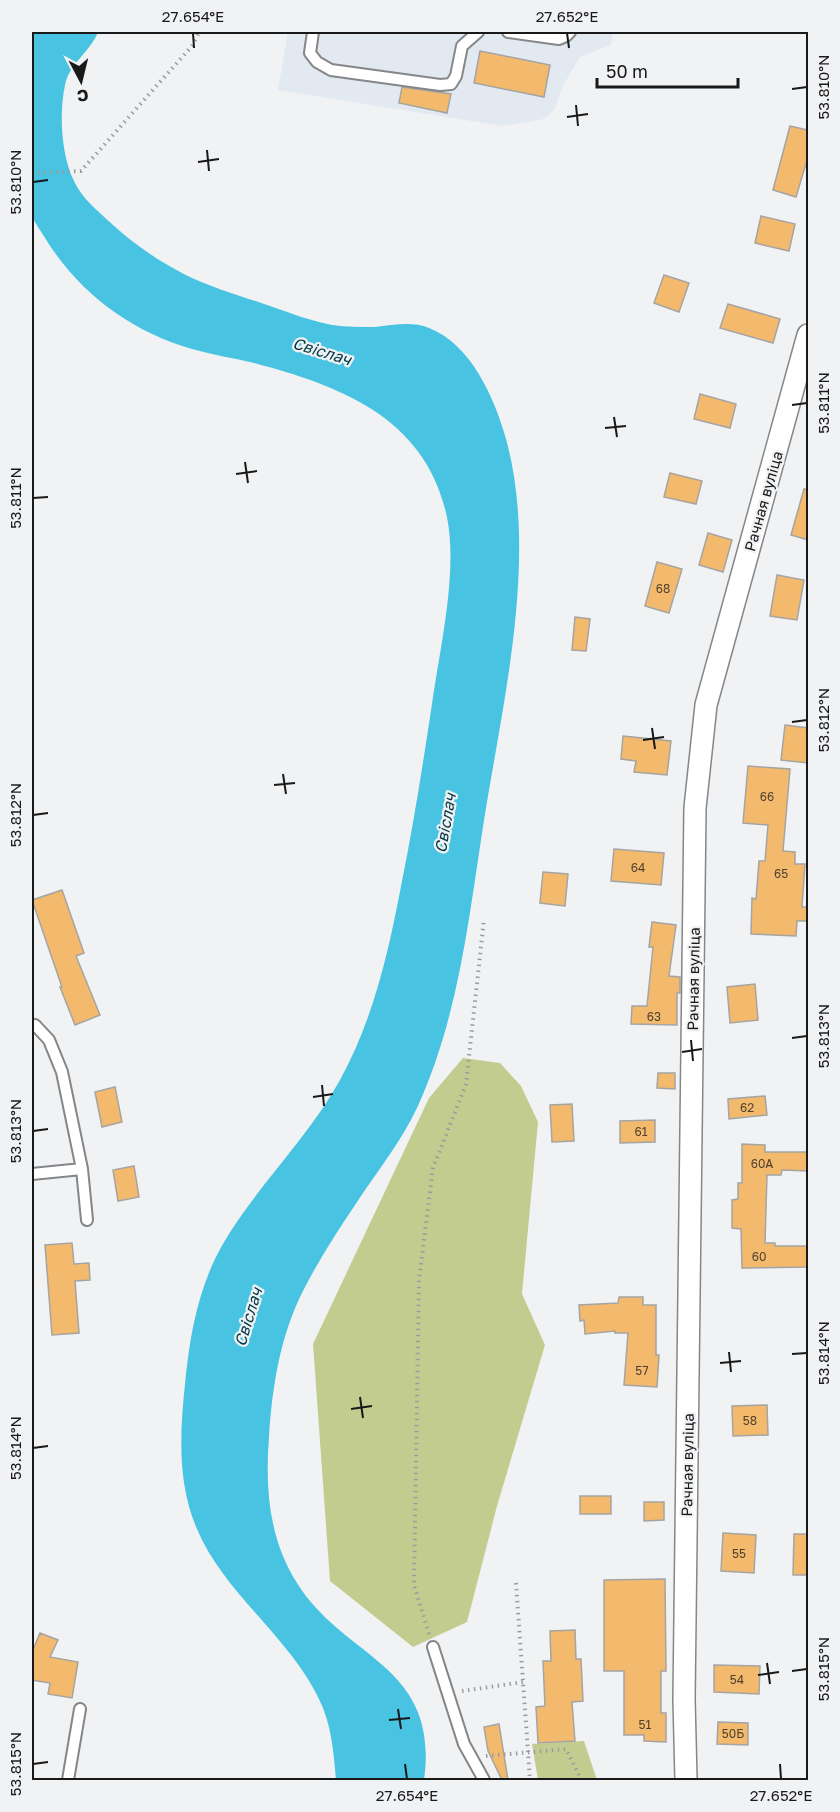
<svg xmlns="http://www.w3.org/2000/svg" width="840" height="1812" font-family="'Golos Text',sans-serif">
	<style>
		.built { fill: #e2e9f1 }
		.green { fill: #c3cc8f }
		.water { fill: #49c3e2 }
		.building { fill: #f3ba6d; stroke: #a5a4a2; stroke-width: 1.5 }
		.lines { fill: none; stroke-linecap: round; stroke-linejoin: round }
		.service-casing { stroke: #858688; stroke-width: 14 }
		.minor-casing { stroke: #858688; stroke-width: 24 }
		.path { stroke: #9b9c9d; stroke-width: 4; stroke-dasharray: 1.5 4.5; stroke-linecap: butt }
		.service { stroke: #fff; stroke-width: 10 }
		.minor { stroke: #fff; stroke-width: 21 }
		.ticks { fill: none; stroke: #19191a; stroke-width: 2 }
		.labels { text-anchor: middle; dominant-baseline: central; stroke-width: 4.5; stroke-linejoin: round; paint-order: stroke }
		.number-label { font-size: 12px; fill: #50412f }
		.street-label { font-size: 15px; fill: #19191a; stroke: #f1f2f4 }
		.water-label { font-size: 16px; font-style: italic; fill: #003a47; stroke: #f1f2f4 }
		.neatline { fill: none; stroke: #19191a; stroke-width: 2 }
		.ticks-label { font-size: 15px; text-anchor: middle; fill: #19191a }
	</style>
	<rect width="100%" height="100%" fill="#f1f2f4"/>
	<path class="built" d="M 288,32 L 613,32 L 611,45 L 580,57 L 562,87 L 555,109 L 544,119 L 503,126 L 278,90 Z"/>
	<path class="green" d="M 463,1058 L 500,1063 L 521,1086 L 538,1122 L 522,1294 L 545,1345 L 497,1506 L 467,1622 L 413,1647 L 330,1581 L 313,1344 L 429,1098 Z
		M 584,1741 L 597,1780 L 538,1780 L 532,1744 Z"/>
	<path class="water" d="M 32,32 L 98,32 C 90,52 69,64 65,85 C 59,113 61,155 74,181 C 80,194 90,204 101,214 C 131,243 169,270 209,285 C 229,293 250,299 270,306 C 290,313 311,321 332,325 C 346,327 361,327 375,327 C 393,325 412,321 429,328 C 471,344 495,399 506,439 C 538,555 504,697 485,814 C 469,914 460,1014 417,1108 C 402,1140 379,1169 359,1199 C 339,1229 319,1259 303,1291 C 280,1336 272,1388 269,1437 C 265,1489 269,1539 297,1583 C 345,1660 440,1664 424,1780 L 336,1780 C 334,1756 332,1731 323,1708 C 294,1639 225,1596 197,1529 C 177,1483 180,1432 185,1384 C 189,1342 196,1300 214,1261 C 245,1197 305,1144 340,1080 C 374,1018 389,950 402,881 C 414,822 423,763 432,704 C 440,648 458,572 447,517 C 426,418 341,386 254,363 C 234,358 213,355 192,349 C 130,331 79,293 45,238 C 44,236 35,223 34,220 C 28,205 32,184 32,168 C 32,123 32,77 32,32 Z"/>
	<path class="building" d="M 480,51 L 550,65 L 544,97 L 474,83 Z
		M 402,87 L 451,94 L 447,113 L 399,103 Z
		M 790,126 L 808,130 L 808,157 L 796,197 L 773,190 Z
		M 761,216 L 795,224 L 789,251 L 755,243 Z
		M 664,275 L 689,283 L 679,312 L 654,303 Z
		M 728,304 L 780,319 L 773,343 L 720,328 Z
		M 700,394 L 736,404 L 730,428 L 694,419 Z
		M 670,473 L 702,481 L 696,504 L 664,497 Z
		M 804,489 L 808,490 L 808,540 L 791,535 Z
		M 708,533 L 732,540 L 723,572 L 699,565 Z
		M 657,562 L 682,569 L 669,613 L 645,606 Z
		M 777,575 L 804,580 L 797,620 L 770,616 Z
		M 575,617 L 590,619 L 586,651 L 572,650 Z
		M 785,725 L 808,728 L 808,763 L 781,760 Z
		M 623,736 L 671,741 L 667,775 L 634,772 L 636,761 L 621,759 Z
		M 748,766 L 790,769 L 783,851 L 795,852 L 795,864 L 805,864 L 802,907 L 808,907 L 808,921 L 797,921 L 796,936 L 751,934 L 752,898 L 756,899 L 759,861 L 765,861 L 768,825 L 743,823 Z
		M 614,849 L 664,853 L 661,885 L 611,881 Z
		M 543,872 L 568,874 L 565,906 L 540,903 Z
		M 62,890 L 84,953 L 76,956 L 100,1015 L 75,1025 L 60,987 L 62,987 L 32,900 Z
		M 652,922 L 676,925 L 669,976 L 680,977 L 680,993 L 677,993 L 677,1025 L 631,1024 L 632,1006 L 647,1006 L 653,947 L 649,947 Z
		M 755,984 L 758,1020 L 730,1023 L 727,987 Z
		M 658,1073 L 675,1073 L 675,1089 L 657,1088 Z
		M 115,1087 L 122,1122 L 102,1127 L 95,1092 Z
		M 765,1096 L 767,1115 L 729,1119 L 728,1099 Z
		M 572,1104 L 574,1141 L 552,1142 L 550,1105 Z
		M 655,1120 L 655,1142 L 620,1143 L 620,1121 Z
		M 742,1144 L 765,1145 L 765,1152 L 808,1152 L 808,1171 L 782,1170 L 781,1175 L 767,1175 L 765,1243 L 775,1243 L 775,1246 L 808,1246 L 808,1267 L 742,1268 L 741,1229 L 732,1228 L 732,1200 L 738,1199 L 738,1183 L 742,1183 Z
		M 134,1166 L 139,1197 L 118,1201 L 113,1170 Z
		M 72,1243 L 74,1264 L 89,1263 L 90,1280 L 75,1281 L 79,1333 L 52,1335 L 45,1245 Z
		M 619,1297 L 643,1297 L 643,1305 L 656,1305 L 656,1355 L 659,1355 L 657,1387 L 624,1385 L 628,1333 L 615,1333 L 615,1331 L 585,1334 L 584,1320 L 580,1321 L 579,1305 L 618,1303 Z
		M 767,1405 L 768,1435 L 733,1436 L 732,1406 Z
		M 580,1496 L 611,1496 L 611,1514 L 580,1514 Z
		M 644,1502 L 664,1502 L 664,1520 L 644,1521 Z
		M 723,1533 L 756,1535 L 754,1573 L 721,1571 Z
		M 794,1534 L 808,1534 L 808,1575 L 793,1575 Z
		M 665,1579 L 666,1671 L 661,1671 L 661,1713 L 666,1713 L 666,1742 L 644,1741 L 644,1735 L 624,1735 L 624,1671 L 604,1671 L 604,1580 Z
		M 575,1630 L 576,1659 L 581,1659 L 583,1701 L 572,1702 L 575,1741 L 538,1743 L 536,1707 L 545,1706 L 543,1661 L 551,1661 L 550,1631 Z
		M 40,1633 L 58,1640 L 50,1657 L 78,1662 L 72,1698 L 48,1694 L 50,1683 L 32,1680 L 32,1652 Z
		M 714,1665 L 760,1666 L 759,1694 L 714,1692 Z
		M 718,1722 L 748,1723 L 748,1745 L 717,1744 Z
		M 499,1724 L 508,1780 L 502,1780 L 488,1751 L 484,1727 Z"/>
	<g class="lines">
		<defs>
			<path id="service" d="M 313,32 L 310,53 L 317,62 L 331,70 L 440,85 L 451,84 L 456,76 L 462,46 L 478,32
				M 508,32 L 559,39 L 566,36 L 570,32
				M 32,1025 L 35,1025 L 49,1040 L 62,1072 L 82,1169 L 87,1220
				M 32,1174 L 82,1169
				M 433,1647 L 464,1744 L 484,1780
				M 68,1780 L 80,1709"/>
			<path id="minor" d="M 686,1780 L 684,1699 L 695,808 L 706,705 L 808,335"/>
		</defs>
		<use href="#service" class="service-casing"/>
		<use href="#minor" class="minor-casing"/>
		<path class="path" d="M 32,173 L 81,171 L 192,46 L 199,32
			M 516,1583 L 530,1780
			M 429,1634 L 414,1585 L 419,1280 L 433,1168 L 466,1084 L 484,919
			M 462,1691 L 523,1682
			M 486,1756 L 566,1749 L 581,1779"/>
		<use href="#service" class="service"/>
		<use href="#minor" class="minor"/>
	</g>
	<path class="ticks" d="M 193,33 L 194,48M 567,33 L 569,48M 792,89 L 807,87M 576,105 L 578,126M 567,117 L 588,114M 207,150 L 209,171M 198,162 L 219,159M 33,182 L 48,180M 792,405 L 807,403M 614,417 L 617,437M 605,428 L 626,426M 245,462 L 248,483M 236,474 L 257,471M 33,498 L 48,497M 792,722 L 807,720M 652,728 L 655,749M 643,740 L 664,737M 283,774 L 286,794M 274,785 L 295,783M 33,815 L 48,813M 792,1038 L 807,1036M 691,1040 L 693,1061M 682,1052 L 702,1049M 322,1085 L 324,1106M 313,1097 L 333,1094M 33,1131 L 48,1129M 729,1352 L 731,1372M 792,1354 L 807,1353M 720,1363 L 741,1361M 360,1397 L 363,1418M 351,1409 L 372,1406M 33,1448 L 48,1446M 767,1663 L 770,1684M 792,1671 L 807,1669M 758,1675 L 779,1672M 398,1709 L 401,1729M 389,1720 L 410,1718M 33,1764 L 48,1762M 405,1764 L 407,1779M 780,1764 L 781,1779"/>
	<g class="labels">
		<g class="number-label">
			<text x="663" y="588">68</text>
			<text x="767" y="796">66</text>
			<text x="638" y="867">64</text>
			<text x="781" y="873">65</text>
			<text x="654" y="1016">63</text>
			<text x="747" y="1107">62</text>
			<text x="641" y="1131">61</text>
			<text x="762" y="1163">60А</text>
			<text x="759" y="1256">60</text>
			<text x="642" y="1370">57</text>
			<text x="750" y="1420">58</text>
			<text x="739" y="1553">55</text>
			<text x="737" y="1679">54</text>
			<text x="645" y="1724">51</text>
			<text x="733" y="1733">50Б</text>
		</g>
		<g class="street-label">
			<text transform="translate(763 501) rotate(-74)">Рачная вуліца</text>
			<text transform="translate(693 979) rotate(-89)">Рачная вуліца</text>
			<text transform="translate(687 1465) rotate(-89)">Рачная вуліца</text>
		</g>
		<g class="water-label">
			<text transform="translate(322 351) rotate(17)">Свіслач</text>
			<text transform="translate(445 823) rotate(-80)">Свіслач</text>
			<text transform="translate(248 1317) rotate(-73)">Свіслач</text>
		</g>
	</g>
	<rect width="840" height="1812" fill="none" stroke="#f1f2f4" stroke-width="66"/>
	<g transform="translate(81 81) rotate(173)" stroke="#f1f2f4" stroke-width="4.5" paint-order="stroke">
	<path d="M0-4.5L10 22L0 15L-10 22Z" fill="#19191a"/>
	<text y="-9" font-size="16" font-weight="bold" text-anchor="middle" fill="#19191a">С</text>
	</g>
	<path d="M597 78v9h141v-9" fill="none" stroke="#19191a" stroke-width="3"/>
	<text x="606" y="78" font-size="18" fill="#19191a" stroke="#f1f2f4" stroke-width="4.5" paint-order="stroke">50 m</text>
	<rect x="33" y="33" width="774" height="1746" class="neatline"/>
	<g class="ticks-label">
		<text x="193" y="22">27.654°E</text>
		<text x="567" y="22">27.652°E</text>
		<text transform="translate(824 87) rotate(-90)" y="5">53.810°N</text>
		<text transform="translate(16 182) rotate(-90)" y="5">53.810°N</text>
		<text transform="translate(824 403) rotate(-90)" y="5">53.811°N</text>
		<text transform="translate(16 498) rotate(-90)" y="5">53.811°N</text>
		<text transform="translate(824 720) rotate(-90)" y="5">53.812°N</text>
		<text transform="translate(16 815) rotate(-90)" y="5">53.812°N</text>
		<text transform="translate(824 1036) rotate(-90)" y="5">53.813°N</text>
		<text transform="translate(16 1131) rotate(-90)" y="5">53.813°N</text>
		<text transform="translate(824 1353) rotate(-90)" y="5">53.814°N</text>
		<text transform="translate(16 1448) rotate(-90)" y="5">53.814°N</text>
		<text transform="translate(824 1669) rotate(-90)" y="5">53.815°N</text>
		<text transform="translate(16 1764) rotate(-90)" y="5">53.815°N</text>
		<text x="407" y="1801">27.654°E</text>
		<text x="781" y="1801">27.652°E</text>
	</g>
</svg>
